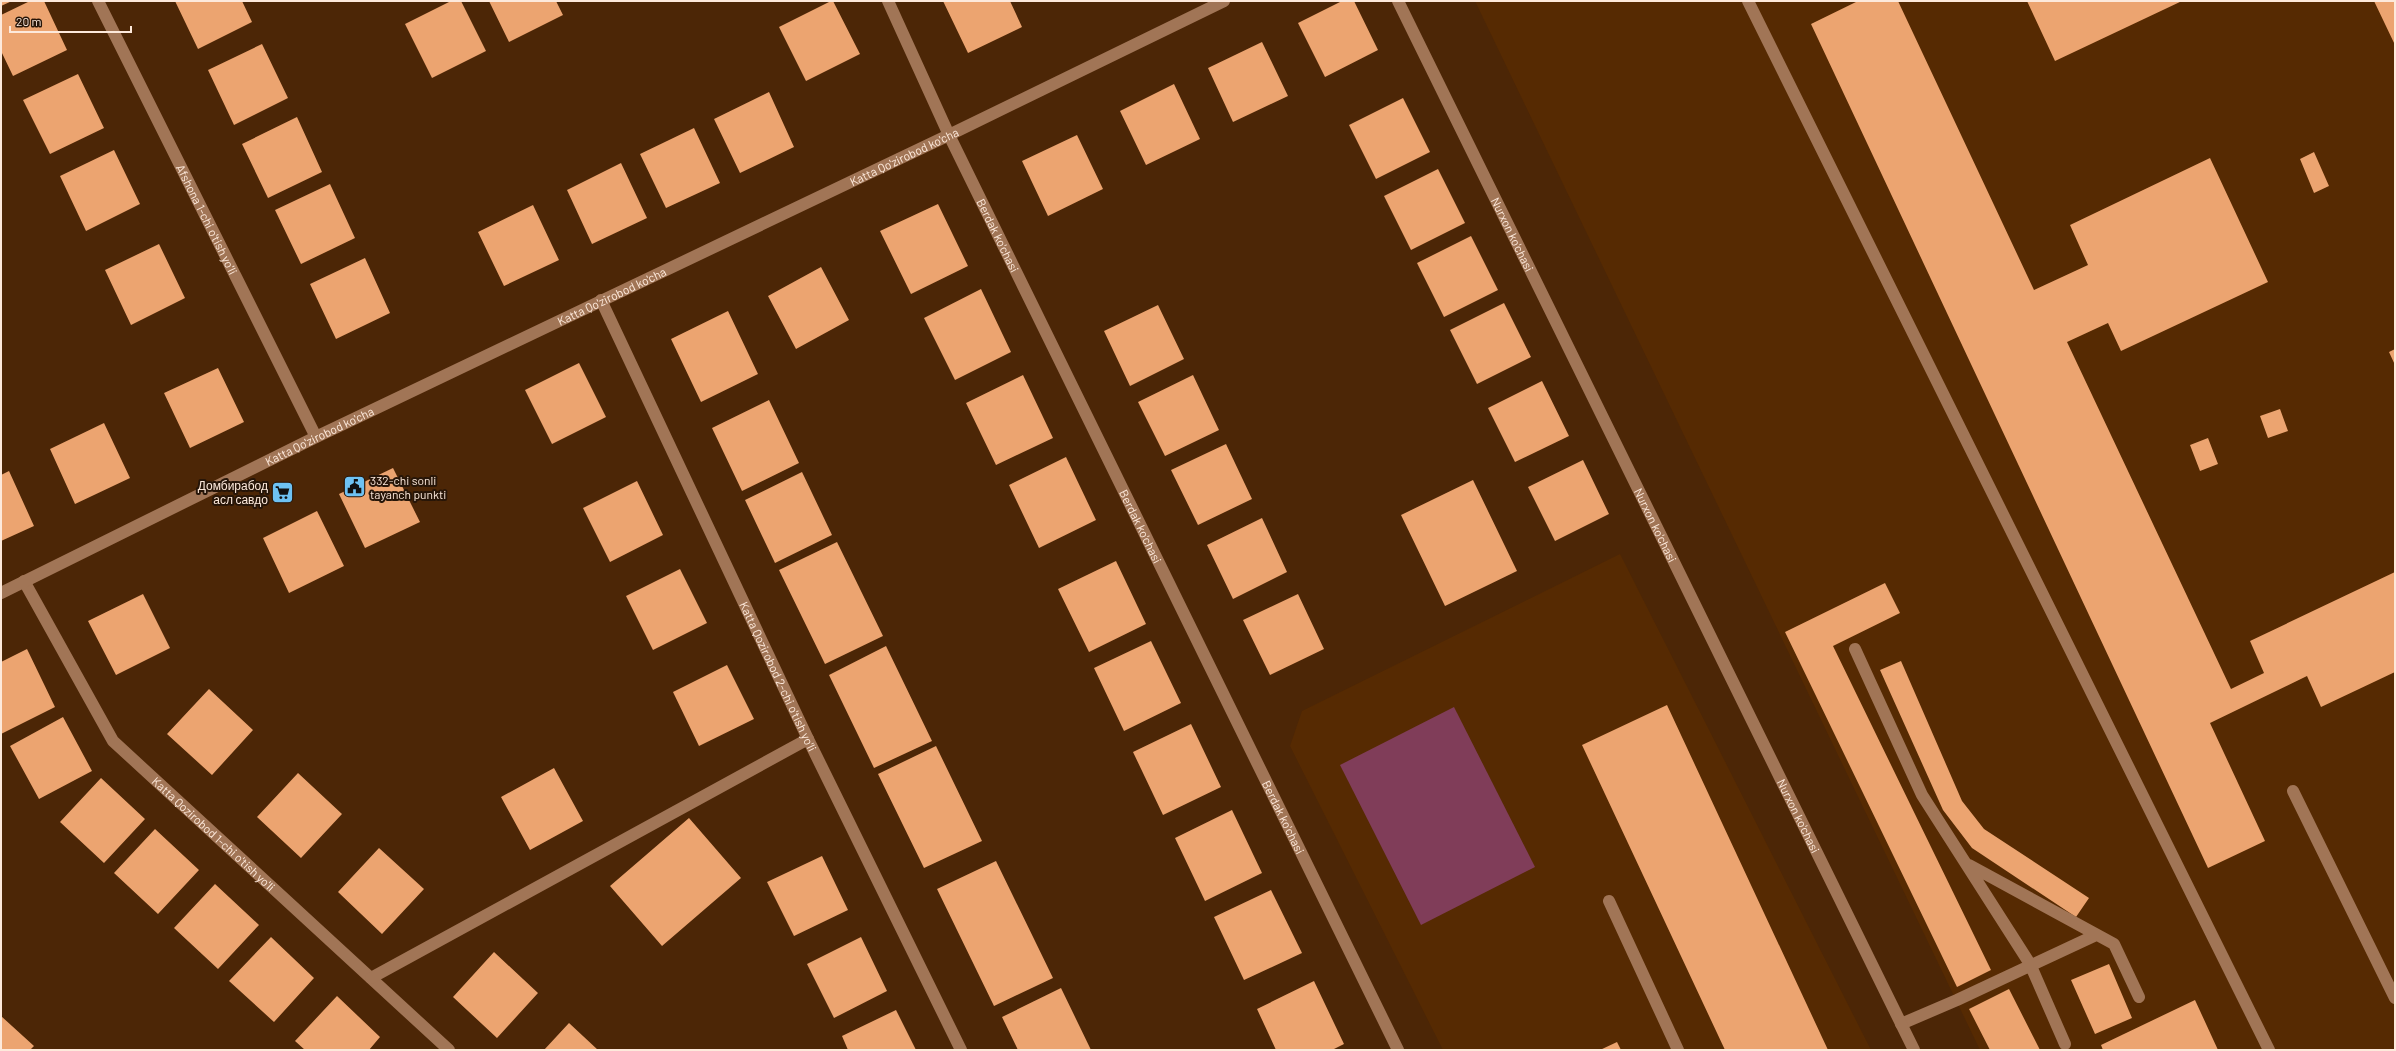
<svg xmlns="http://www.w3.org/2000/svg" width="2396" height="1051" font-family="Barlow,sans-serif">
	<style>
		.built { fill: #562a02 }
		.green { fill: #803d59 }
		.building { fill: #eca470 }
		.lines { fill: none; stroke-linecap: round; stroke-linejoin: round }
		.lane { stroke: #a17556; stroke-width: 12 }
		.street { stroke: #a17556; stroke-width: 12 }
		.labels { text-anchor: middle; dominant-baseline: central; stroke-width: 4; stroke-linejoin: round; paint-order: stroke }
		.street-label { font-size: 12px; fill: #fde9db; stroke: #261508 }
		.poi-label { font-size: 12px; fill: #fde9db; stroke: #261508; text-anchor: start }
	</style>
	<rect width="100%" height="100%" fill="#4c2606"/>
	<path class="built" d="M 1475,1 L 2395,1 L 2395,1050 L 1980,1050 Z
		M 1620,554 L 1871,1050 L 1443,1050 L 1290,746 L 1302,711 Z"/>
	<path class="green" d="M 1454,707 L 1535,867 L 1421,925 L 1340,765 Z"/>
	<path class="building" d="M 1,1 L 12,1 L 1,6 Z
		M 30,1 L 44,1 L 67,50 L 13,76 L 1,51 L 1,15 Z
		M 175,1 L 242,1 L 252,22 L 198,49 Z
		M 451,1 L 461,1 L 486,51 L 432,78 L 405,24 Z
		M 489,1 L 556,1 L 563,15 L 509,42 Z
		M 831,1 L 833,1 L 860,54 L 806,81 L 779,27 Z
		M 943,1 L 1010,1 L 1022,27 L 968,53 Z
		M 1342,1 L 1354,1 L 1378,50 L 1325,77 L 1298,23 Z
		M 1858,1 L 1898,1 L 2034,290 L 2088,265 L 2070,225 L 2210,158 L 2268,282 L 2121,351 L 2108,323 L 2067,342 L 2231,689 L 2264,673 L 2250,641 L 2395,572 L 2395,672 L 2321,707 L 2307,676 L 2210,723 L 2265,841 L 2208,868 L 1811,24 Z
		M 2027,1 L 2182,1 L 2055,61 Z
		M 2374,1 L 2395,1 L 2395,45 Z
		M 1262,42 L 1288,96 L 1233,122 L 1208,68 Z
		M 262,44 L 288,98 L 234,125 L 208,70 Z
		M 78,74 L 104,128 L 50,154 L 23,100 Z
		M 1174,84 L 1200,139 L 1146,165 L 1120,111 Z
		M 769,92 L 794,147 L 740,173 L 714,119 Z
		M 1403,98 L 1430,152 L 1376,179 L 1349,125 Z
		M 297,117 L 322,172 L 268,198 L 242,144 Z
		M 694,128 L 720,183 L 666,208 L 640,154 Z
		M 1077,135 L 1103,189 L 1048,216 L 1022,161 Z
		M 114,150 L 140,204 L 86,231 L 60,176 Z
		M 2314,152 L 2329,186 L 2314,193 L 2300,159 Z
		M 621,163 L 647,218 L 592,244 L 567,190 Z
		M 1438,169 L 1465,223 L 1411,250 L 1384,196 Z
		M 330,184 L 355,238 L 301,264 L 275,210 Z
		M 938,204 L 968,266 L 911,294 L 880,231 Z
		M 533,205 L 559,260 L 504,286 L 478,232 Z
		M 1471,236 L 1498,290 L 1444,317 L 1417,263 Z
		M 159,244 L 185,298 L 131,325 L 105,270 Z
		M 365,258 L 390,313 L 336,339 L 310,284 Z
		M 821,267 L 849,320 L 796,349 L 768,296 Z
		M 981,289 L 1011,352 L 955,380 L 924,318 Z
		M 1504,303 L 1531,357 L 1477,384 L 1450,330 Z
		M 1158,305 L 1184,359 L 1130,386 L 1104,331 Z
		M 728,311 L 758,374 L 701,402 L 671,339 Z
		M 2395,349 L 2395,365 L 2389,352 Z
		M 579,363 L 606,417 L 552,444 L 525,390 Z
		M 218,368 L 244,422 L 190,448 L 164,393 Z
		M 1023,375 L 1053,438 L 996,465 L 966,403 Z
		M 1193,375 L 1219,430 L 1165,456 L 1138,402 Z
		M 1542,381 L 1569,436 L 1515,462 L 1488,408 Z
		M 769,400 L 799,463 L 742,491 L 712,428 Z
		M 2280,409 L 2288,431 L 2268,438 L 2260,416 Z
		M 104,423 L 130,478 L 75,504 L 50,449 Z
		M 2208,438 L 2218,464 L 2200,471 L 2190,445 Z
		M 1226,444 L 1252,499 L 1198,525 L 1171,470 Z
		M 1066,457 L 1096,520 L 1039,548 L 1009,485 Z
		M 1583,460 L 1609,514 L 1555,541 L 1528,487 Z
		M 393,468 L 420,522 L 365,548 L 339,494 Z
		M 9,471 L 34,526 L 1,541 L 1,475 Z
		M 802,472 L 832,535 L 775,563 L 745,500 Z
		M 1473,480 L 1517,571 L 1445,606 L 1401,515 Z
		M 637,481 L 663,535 L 610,562 L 583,508 Z
		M 317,511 L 344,566 L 289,593 L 263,538 Z
		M 1262,518 L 1287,572 L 1233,599 L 1207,545 Z
		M 837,542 L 883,636 L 825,664 L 779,570 Z
		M 1116,561 L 1146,624 L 1089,652 L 1058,589 Z
		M 680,569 L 707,623 L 653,650 L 626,596 Z
		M 1885,583 L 1900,613 L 1833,646 L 1991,970 L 1957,987 L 1785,632 Z
		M 143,594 L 170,648 L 116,675 L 88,621 Z
		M 1298,594 L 1324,649 L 1270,675 L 1243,620 Z
		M 1151,641 L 1181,703 L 1124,731 L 1094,668 Z
		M 886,646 L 932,741 L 874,768 L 829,675 Z
		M 27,649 L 55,707 L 1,734 L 1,662 Z
		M 1901,661 L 1962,801 L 1984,829 L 2089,898 L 2076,917 L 1972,848 L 1943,810 L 1880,670 Z
		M 727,665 L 754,719 L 699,746 L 673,692 Z
		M 209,689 L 253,730 L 212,775 L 167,734 Z
		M 1667,705 L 1828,1050 L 1725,1050 L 1582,745 Z
		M 63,717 L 92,771 L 39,799 L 10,746 Z
		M 1191,724 L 1221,787 L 1163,815 L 1133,752 Z
		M 936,746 L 982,841 L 924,868 L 878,774 Z
		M 554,768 L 583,821 L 530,850 L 501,797 Z
		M 298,773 L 342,814 L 301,858 L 257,817 Z
		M 101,778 L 145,819 L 104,863 L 60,822 Z
		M 1232,810 L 1262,873 L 1205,901 L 1175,838 Z
		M 689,818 L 741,878 L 662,946 L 610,886 Z
		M 155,829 L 199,870 L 158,914 L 114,873 Z
		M 379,848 L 424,889 L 382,934 L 338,892 Z
		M 822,856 L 848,910 L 794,936 L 767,882 Z
		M 996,861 L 1053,978 L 994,1006 L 937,889 Z
		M 215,884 L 259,925 L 218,969 L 174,928 Z
		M 1271,890 L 1302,953 L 1244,980 L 1214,917 Z
		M 271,937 L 314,978 L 274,1022 L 229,981 Z
		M 861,937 L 887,991 L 834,1018 L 807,964 Z
		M 494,952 L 538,993 L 497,1038 L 453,997 Z
		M 2109,964 L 2132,1018 L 2095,1034 L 2071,980 Z
		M 1314,981 L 1344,1044 L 1332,1050 L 1276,1050 L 1257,1009 Z
		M 1061,988 L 1091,1050 L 1018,1050 L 1002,1017 Z
		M 2009,989 L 2040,1050 L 1990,1050 L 1969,1009 Z
		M 337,996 L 380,1037 L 369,1050 L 305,1050 L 295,1041 Z
		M 2195,1000 L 2218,1050 L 2103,1050 L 2101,1045 Z
		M 896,1010 L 916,1050 L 848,1050 L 842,1036 Z
		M 1,1016 L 34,1046 L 30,1050 L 1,1050 Z
		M 569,1023 L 598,1050 L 544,1050 Z
		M 1617,1042 L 1621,1050 L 1600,1050 Z"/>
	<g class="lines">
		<path class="lane" d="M 1748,1 L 2269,1050
			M 1855,649 L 1922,795 L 2030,964 L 2065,1044
			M 2293,791 L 2395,998
			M 1969,865 L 2114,944 L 2139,997
			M 1609,901 L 1678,1050
			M 1901,1024 L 1957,1000 L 2096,935"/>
		<g class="street">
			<path id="s1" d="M 98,1 L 316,437"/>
			<path id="s2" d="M 888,1 L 949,135 L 1398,1050"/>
			<path id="s3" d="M 1398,1 L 1914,1050"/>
			<path id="s4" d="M 601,300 L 808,739 L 961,1050"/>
			<path id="s5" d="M 24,581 L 113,741 L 449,1050"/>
			<path id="s6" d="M 1,593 L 316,437 L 949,135 L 1224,1"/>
			<path d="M 371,978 L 808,739"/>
		</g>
	</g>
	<defs>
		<symbol id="civic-square" viewBox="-11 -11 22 22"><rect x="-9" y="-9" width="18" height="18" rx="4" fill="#6ec2f3" stroke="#261508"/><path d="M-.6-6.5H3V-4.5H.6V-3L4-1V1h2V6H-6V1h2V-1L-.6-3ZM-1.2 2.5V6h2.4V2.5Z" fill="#111"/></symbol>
		<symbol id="supermarket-square" viewBox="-11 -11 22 22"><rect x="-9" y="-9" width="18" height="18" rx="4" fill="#6ec2f3" stroke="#261508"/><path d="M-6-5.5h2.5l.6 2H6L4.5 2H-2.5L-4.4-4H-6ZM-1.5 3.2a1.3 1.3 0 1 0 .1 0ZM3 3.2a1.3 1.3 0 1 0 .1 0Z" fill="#111"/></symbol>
	</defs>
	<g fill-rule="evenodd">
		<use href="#civic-square" x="342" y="474" width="25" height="25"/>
		<use href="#supermarket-square" x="270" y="480" width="25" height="25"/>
	</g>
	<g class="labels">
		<g class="street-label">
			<text stroke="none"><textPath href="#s6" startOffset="1003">Katta Qo'zirobod ko'cha</textPath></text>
			<text stroke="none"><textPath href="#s1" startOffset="244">Afshona 1-chi o'tish yo'li</textPath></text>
			<text stroke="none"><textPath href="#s2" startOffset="259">Berdak ko'chasi</textPath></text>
			<text stroke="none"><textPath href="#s3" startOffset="260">Nurxon ko'chasi</textPath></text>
			<text stroke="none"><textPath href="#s6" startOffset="679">Katta Qo'zirobod ko'cha</textPath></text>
			<text stroke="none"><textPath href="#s6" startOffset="355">Katta Qo'zirobod ko'cha</textPath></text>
			<text stroke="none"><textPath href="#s3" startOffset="584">Nurxon ko'chasi</textPath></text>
			<text stroke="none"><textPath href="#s2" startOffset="583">Berdak ko'chasi</textPath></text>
			<text stroke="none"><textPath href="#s4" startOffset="416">Katta Qozirobod 2-chi o'tish yo'li</textPath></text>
			<text stroke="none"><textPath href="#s3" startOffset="908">Nurxon ko'chasi</textPath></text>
			<text stroke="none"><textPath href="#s2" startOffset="907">Berdak ko'chasi</textPath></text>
			<text stroke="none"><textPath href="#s5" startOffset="320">Katta Qozirobod 1-chi o'tish yo'li</textPath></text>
		</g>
		<g class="poi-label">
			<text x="370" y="480">332-chi sonli<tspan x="370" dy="14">tayanch punkti</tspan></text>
			<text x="268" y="485" text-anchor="end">Домбирабод<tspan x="268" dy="14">асл савдо</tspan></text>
		</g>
	</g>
	<rect width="2396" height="1051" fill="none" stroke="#fde9db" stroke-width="4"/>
	<path d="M10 26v6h121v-6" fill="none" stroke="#fde9db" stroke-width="2"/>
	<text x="16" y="26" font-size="12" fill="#fde9db" stroke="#261508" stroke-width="3" paint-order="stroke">20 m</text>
</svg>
